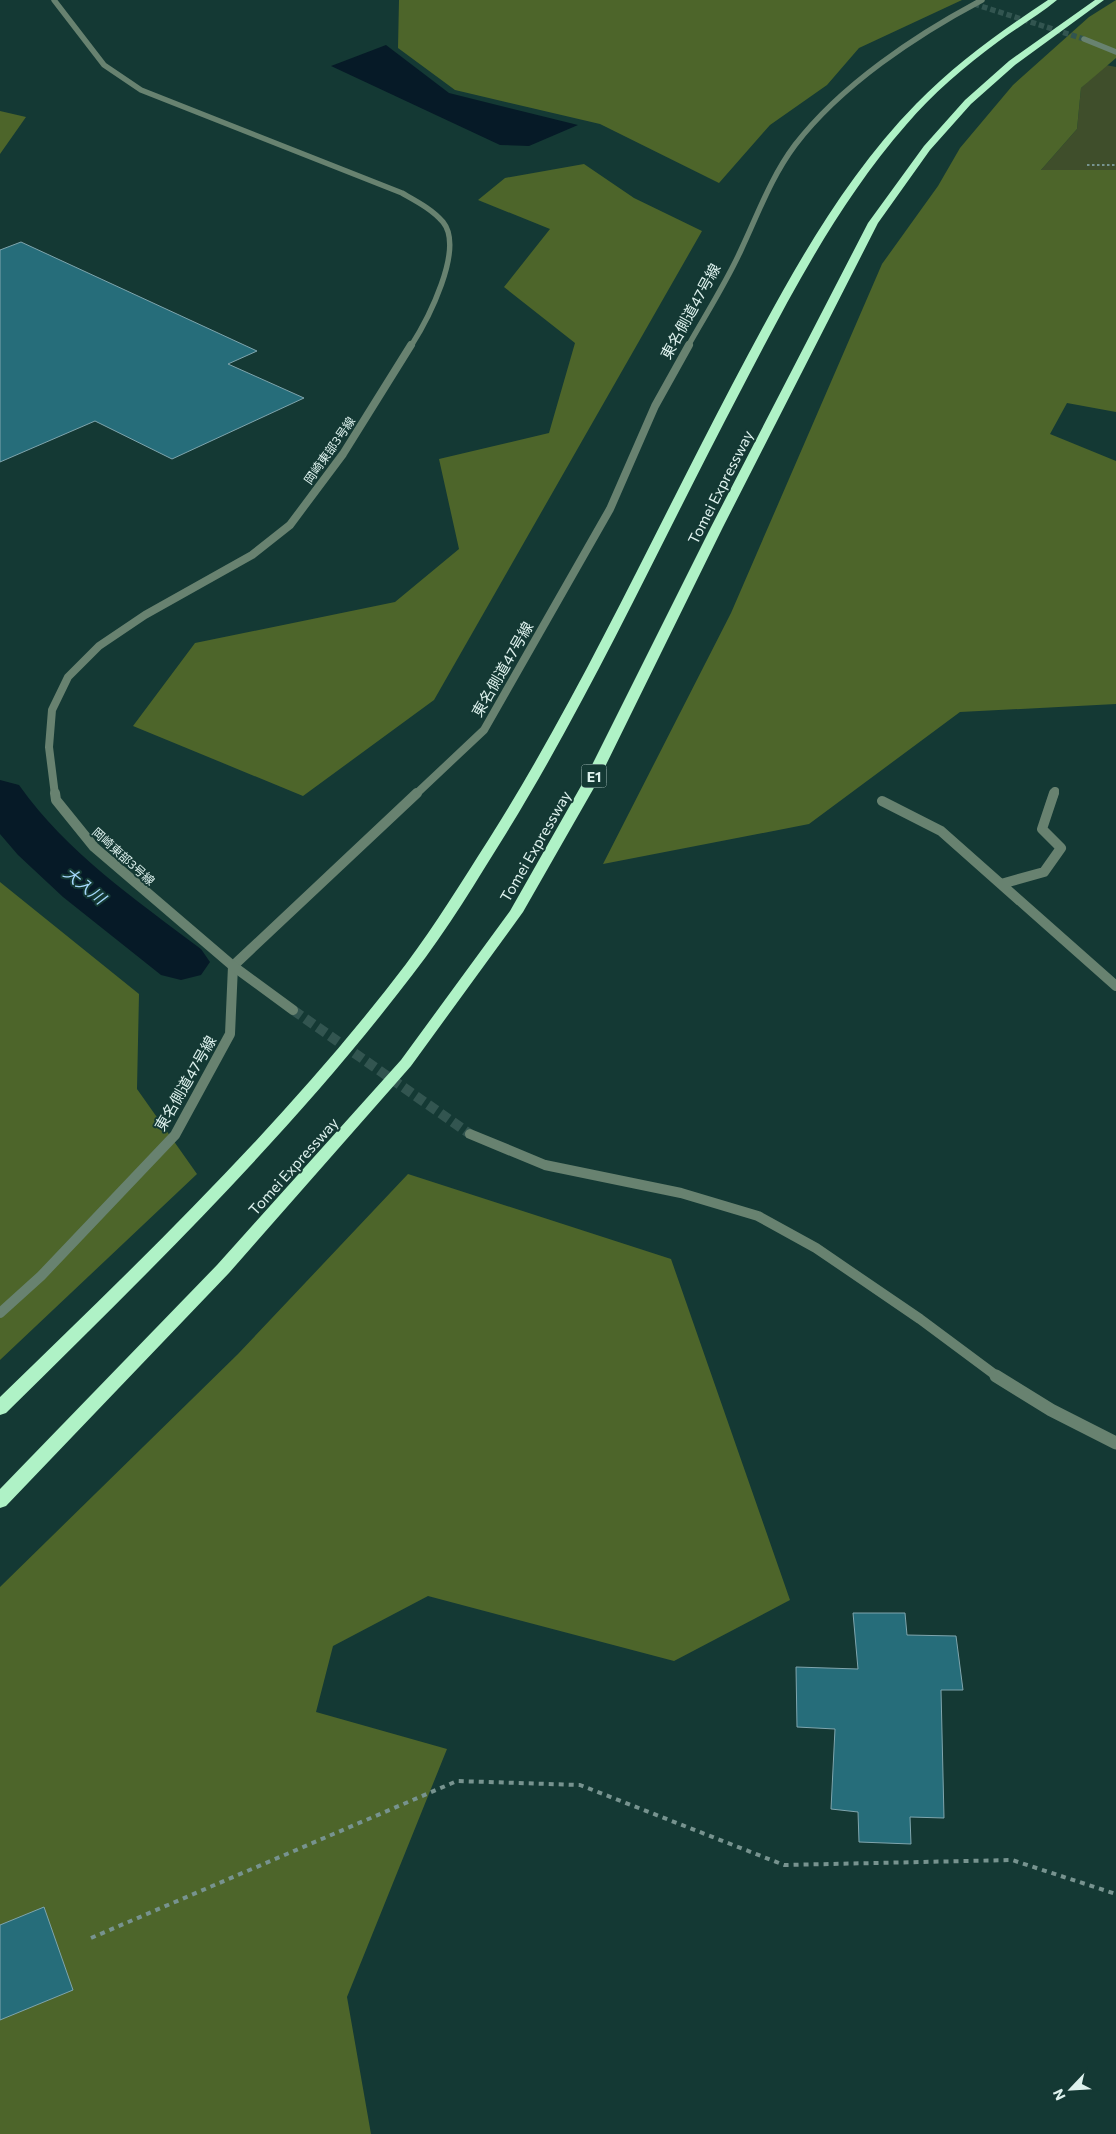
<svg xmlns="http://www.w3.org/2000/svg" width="1116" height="2134" font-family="Commissioner,'Noto Sans JP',sans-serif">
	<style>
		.green { fill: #3f4e2b }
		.forest { fill: #4d652a }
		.water { fill: #061a27 }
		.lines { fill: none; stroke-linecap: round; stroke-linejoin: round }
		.river { fill: #061a27; fill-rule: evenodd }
		.building { fill: #266d7a; stroke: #7fa5ad }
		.minor-tunnel { stroke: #325550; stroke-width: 5.5; stroke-dasharray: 5.5 3; stroke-linecap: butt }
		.tertiary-tunnel { stroke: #325550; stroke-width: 10; stroke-dasharray: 10 5; stroke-linecap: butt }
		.path-far1 { stroke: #77938f; stroke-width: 2; stroke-dasharray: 2.5 2.5; stroke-linecap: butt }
		.path { stroke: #77938f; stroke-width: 4; stroke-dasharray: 5 5; stroke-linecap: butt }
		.minor-far2 { stroke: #688270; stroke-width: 5.5 }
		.minor-far1 { stroke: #688270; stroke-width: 8 }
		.minor { stroke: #688270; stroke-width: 10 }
		.tertiary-far3 { stroke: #688270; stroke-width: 5.5 }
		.tertiary-far2 { stroke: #688270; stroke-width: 8 }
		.tertiary-far1 { stroke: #688270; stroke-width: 10 }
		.tertiary { stroke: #688270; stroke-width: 13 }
		.motorway { fill: #aff2c6; fill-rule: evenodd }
		.labels { text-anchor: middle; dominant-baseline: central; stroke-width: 4; stroke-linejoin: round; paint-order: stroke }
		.far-street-label { font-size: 12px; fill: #def2ee; stroke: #143934 }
		.shield { fill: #143934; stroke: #a1bab6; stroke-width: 1 }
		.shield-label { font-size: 14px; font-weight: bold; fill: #def2ee }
		.street-label { font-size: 15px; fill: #def2ee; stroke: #143934 }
		.water-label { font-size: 16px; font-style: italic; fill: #a5d8fb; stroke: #143934 }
	</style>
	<rect width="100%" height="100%" fill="#143934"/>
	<path class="green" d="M 1106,65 L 1116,67 L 1116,170 L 1041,170 L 1077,129 L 1081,88 Z"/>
	<path class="forest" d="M 399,0 L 962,0 L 859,48 L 827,85 L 770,125 L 719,183 L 600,124 L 455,90 L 398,48 Z
		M 1116,0 L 1116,58 L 1081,88 L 1077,129 L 1041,170 L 1116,170 L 1116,412 L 1067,403 L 1050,434 L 1116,461 L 1116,704 L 960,712 L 809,824 L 603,864 L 731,613 L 882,264 L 938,186 L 960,148 L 1013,85 L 1089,17 Z
		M 0,111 L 26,117 L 0,154 Z
		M 584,164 L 634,198 L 702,231 L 434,700 L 303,796 L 133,726 L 195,643 L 395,602 L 459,549 L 439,459 L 549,433 L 575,343 L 504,287 L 550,229 L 478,200 L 505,178 Z
		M 0,882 L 139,994 L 137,1089 L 197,1174 L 0,1360 Z
		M 408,1174 L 671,1259 L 790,1600 L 674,1661 L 428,1596 L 333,1646 L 316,1712 L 447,1749 L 347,1997 L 371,2134 L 0,2134 L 0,1587 L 238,1354 Z"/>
	<path class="water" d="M 386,45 L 449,93 L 578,125 L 529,146 L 500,145 L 331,66 Z"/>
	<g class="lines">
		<path class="river" d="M 0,780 L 19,785 C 67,853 135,899 201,949 L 210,962 L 201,975 L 181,980 L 161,975 L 63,897 L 18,855 L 0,834 Z"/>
	</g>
	<path class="building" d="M 21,242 L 257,351 L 228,364 L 304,398 L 172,459 L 95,421 L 0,462 L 0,250 Z
		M 853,1613 L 905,1613 L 907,1635 L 956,1636 L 963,1690 L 941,1690 L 944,1818 L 910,1817 L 911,1844 L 859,1842 L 858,1812 L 831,1809 L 835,1729 L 797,1727 L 796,1667 L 858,1669 Z
		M 44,1907 L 73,1990 L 0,2020 L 0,1925 Z"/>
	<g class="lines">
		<path class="minor-tunnel" d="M 974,4 L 1084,39"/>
		<path class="tertiary-tunnel" d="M 293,1010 L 470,1134"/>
		<path class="path-far1" d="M 1087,165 L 1116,165"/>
		<path class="path" d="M 91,1938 L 457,1781 L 580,1785 L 784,1865 L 1012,1860 L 1116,1894"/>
		<path class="minor-far2" d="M 1084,39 L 1116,52
			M 688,346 C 706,314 726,283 741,250 C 758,214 771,177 795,145 C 841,85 916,35 982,0"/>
		<path class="minor-far1" d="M 415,795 L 484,730 L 610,509 L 655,406 L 689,345
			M 1054,795 L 1055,791"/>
		<path class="minor" d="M 882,801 L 941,831 L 1116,986
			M 1001,884 L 1044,872 L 1061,848 L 1042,829 L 1054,793
			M 0,1313 L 41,1276 L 175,1135 L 230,1034 L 233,966 L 417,793"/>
		<path class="tertiary-far3" d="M 54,0 L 104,65 L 141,90 L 402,193 C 416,201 432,209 443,222 C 465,249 427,321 411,346"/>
		<path class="tertiary-far2" d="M 55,795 L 49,747 L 52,710 L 68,677 L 99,646 L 145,615 L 252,555 L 290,525 L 343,454 L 411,345"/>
		<path class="tertiary-far1" d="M 55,793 L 56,800 L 94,847 L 233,966 L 293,1010
			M 470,1134 L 545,1165 L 681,1193 L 758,1216 L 816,1248 L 920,1319 L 998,1377"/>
		<path class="tertiary" d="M 996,1376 L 1051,1410 L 1116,1443"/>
		<path class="motorway" d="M 1048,0 L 1057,0 C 1039,15 1018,27 999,41 C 965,66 933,93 906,125 C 837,204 789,298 741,390 C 663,538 594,690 507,832 C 477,880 448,929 413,974 C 292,1133 148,1273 6,1413 L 0,1415 L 0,1397 C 141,1260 286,1122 406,964 C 436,924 462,881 489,839 C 581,693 652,537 732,385 C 784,287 837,185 916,104 C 955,64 1001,31 1048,0 Z
			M 1095,0 L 1104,0 L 1015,65 L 971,104 L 930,150 L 878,223 L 723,527 L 599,779 L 523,912 L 411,1066 L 229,1273 L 6,1506 L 0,1508 L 0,1489 L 217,1265 L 401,1060 L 510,911 L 585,779 L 711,527 L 868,223 L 924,146 L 965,100 L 1009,61 Z"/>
	</g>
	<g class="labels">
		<g class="far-street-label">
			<text transform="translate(329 450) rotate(-55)">岡崎東部3号線</text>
			<text transform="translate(124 856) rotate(42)">岡崎東部3号線</text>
		</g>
		<rect class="shield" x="581.5" y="764.5" width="25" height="23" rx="4"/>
		<g class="shield-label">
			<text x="594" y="776">E1</text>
		</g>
		<g class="street-label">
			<text transform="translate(690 311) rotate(-61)">東名側道47号線</text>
			<text transform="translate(720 487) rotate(-63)">Tomei Expressway</text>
			<text transform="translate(502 669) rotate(-60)">東名側道47号線</text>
			<text transform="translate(535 846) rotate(-60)">Tomei Expressway</text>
			<text transform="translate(185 1083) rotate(-60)">東名側道47号線</text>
			<text transform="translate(293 1166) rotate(-48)">Tomei Expressway</text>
		</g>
		<g class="water-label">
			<text transform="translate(85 885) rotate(39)">大入川</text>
		</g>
	</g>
	<g transform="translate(1071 2089) rotate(245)" stroke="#143934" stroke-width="4" paint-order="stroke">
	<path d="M0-4L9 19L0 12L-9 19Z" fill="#def2ee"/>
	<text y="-8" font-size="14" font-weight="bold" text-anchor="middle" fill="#def2ee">N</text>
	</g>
</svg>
